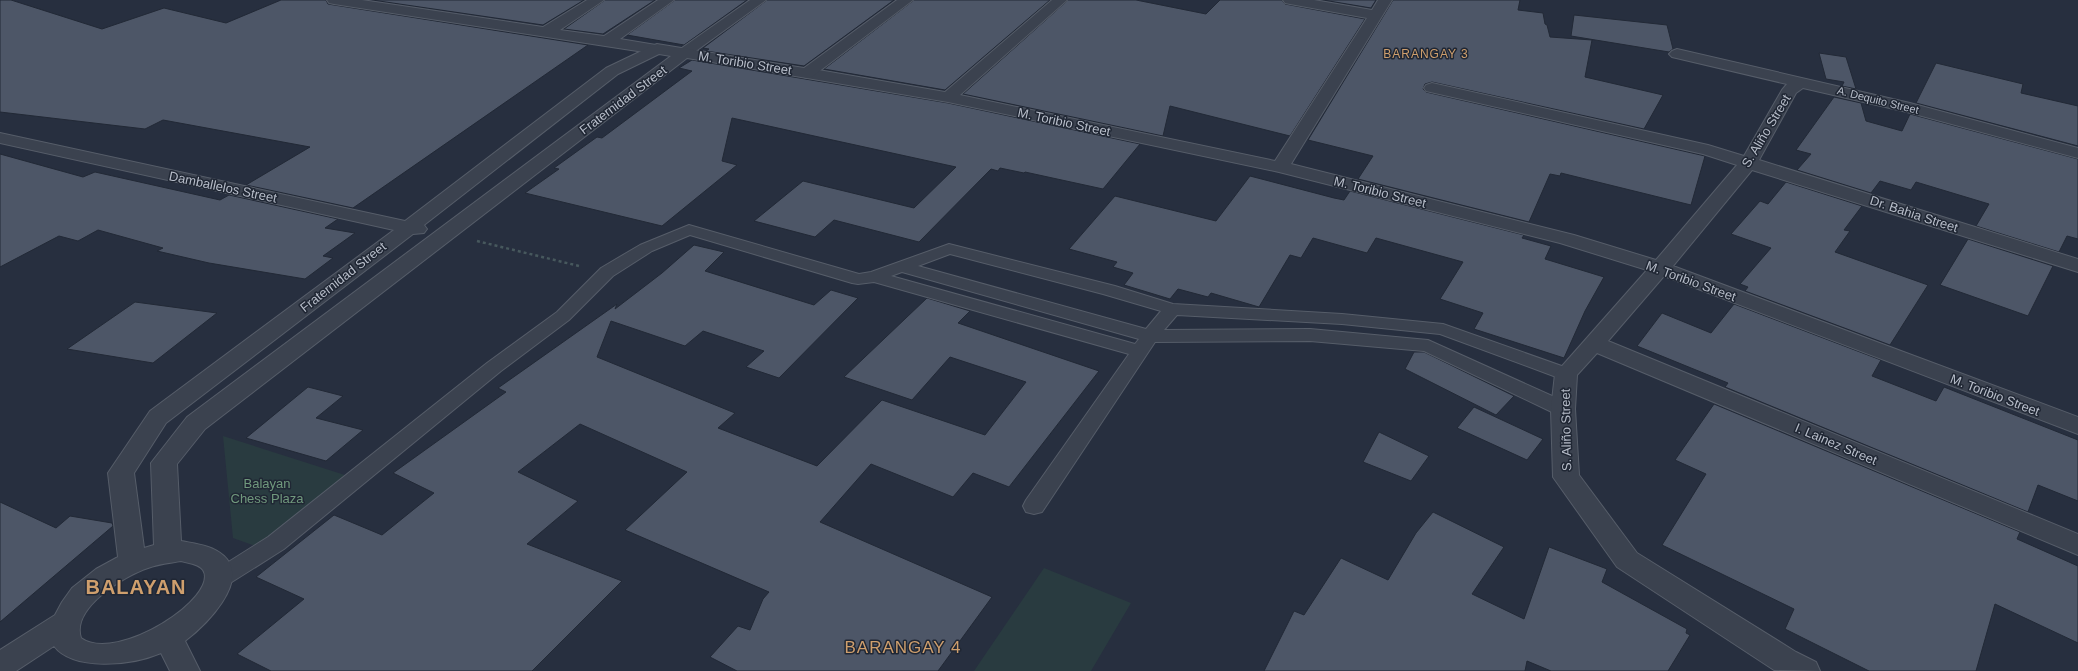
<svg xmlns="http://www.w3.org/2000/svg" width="2078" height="671" font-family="Arial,sans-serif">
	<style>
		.green { fill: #293b40 }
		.building { fill: #4d5667; stroke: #222936 }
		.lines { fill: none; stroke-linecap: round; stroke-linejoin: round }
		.service-casing { stroke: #565d69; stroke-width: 2 }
		.minor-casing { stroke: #565d69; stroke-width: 2 }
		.tertiary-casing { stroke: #565d69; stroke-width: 2 }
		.path { stroke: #47585d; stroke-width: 2.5; stroke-dasharray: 3 3; stroke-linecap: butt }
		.service { fill: #3b424f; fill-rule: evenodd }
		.minor { fill: #3b424f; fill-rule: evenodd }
		.tertiary { fill: #3b424f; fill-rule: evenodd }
		.labels { text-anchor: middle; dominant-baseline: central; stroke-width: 3; stroke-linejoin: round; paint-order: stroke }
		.far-street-label { font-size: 11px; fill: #b7bdc9; stroke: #202734 }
		.far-neighbourhood-label { font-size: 12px; letter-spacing: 1px; fill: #cf9f6d; stroke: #202734 }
		.street-label { font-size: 13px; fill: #b7bdc9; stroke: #202734 }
		.park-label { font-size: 13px; fill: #70997d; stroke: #202734 }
		.near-neighbourhood-label { font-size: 17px; letter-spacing: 1px; fill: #cf9f6d; stroke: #202734 }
		.near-district-label { font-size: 20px; font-weight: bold; letter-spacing: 1px; fill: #cf9f6d; stroke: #202734 }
	</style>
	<rect width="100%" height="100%" fill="#272f3f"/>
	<path class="green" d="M 223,436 L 348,476 L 258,547 L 233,538 Z
		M 1044,568 L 1131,603 L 1091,671 L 974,671 Z"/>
	<path class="building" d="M 0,0 L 11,0 L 102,29 L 164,8 L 226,23 L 281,0 L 326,0 L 328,4 L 334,5 L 588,45 L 353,208 L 246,185 L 310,147 L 163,120 L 145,129 L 0,112 Z
		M 372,0 L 584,0 L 543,25 Z
		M 605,0 L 655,0 L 603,34 L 564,29 Z
		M 675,0 L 747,0 L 684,45 L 627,35 Z
		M 767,0 L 894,0 L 804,66 L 706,51 L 709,49 L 703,48 Z
		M 914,0 L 1050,0 L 945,90 L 824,69 Z
		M 1068,0 L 1136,0 L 1206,14 L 1220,0 L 1282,0 L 1285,4 L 1365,19 L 1290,136 L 1170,106 L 1163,136 L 963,94 Z
		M 1323,0 L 1376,0 L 1371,8 Z
		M 1393,0 L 1520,0 L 1518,10 L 1543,13 L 1545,24 L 1547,25 L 1550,37 L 1592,40 L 1585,77 L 1663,95 L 1644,129 L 1432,82 L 1425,84 L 1423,89 L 1426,92 L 1705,156 L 1691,205 L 1561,173 L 1560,176 L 1550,174 L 1529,222 L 1358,179 L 1373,156 L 1308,140 Z
		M 1574,15 L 1667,25 L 1673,49 L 1669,52 L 1571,36 Z
		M 1819,53 L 1846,57 L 1856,89 L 1842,86 L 1844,82 L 1826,79 Z
		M 692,60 L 948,103 L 1140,144 L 1103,189 L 1025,172 L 1024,173 L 1000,168 L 998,171 L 991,169 L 919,242 L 834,220 L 815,237 L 754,221 L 803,181 L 914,208 L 956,167 L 732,118 L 722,161 L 737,165 L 662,226 L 525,193 L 559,169 L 554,168 L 597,137 L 602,138 L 692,71 L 679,68 Z
		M 1936,63 L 2023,84 L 2021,93 L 2078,106 L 2078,146 L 1916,103 Z
		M 1834,97 L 1861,103 L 1866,121 L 1902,131 L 1910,114 L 2078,159 L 2078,239 L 2067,236 L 2059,252 L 1976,226 L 1989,204 L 1916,182 L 1911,190 L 1880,181 L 1871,193 L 1797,170 L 1811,154 L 1796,150 Z
		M 0,154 L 83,177 L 95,172 L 220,200 L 229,195 L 338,219 L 325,228 L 355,233 L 323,256 L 333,258 L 305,279 L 209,263 L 157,251 L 163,248 L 98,230 L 78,241 L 59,236 L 0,267 Z
		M 1250,176 L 1334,198 L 1344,200 L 1350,191 L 1524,235 L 1522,238 L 1551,246 L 1545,259 L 1604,277 L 1585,311 L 1564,358 L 1474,329 L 1483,313 L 1440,299 L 1463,262 L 1376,238 L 1367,253 L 1313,238 L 1301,258 L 1290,255 L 1259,307 L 1211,293 L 1208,297 L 1178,289 L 1170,299 L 1124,285 L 1133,273 L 1113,267 L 1117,262 L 1069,249 L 1115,196 L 1216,221 Z
		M 1786,182 L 1862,206 L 1844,230 L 1850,231 L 1835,252 L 1928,285 L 1890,345 L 1745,291 L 1748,287 L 1740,284 L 1771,248 L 1731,234 L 1760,201 L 1768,204 Z
		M 1968,239 L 2053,266 L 2028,316 L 1940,285 Z
		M 694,245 L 724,252 L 705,271 L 814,305 L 831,290 L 858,298 L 779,378 L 746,367 L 764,351 L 703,331 L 685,346 L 611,321 L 597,357 L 735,413 L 718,428 L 817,466 L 882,400 L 985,435 L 1026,382 L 950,357 L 912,400 L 844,377 L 927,298 L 970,311 L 958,323 L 1099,371 L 1009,487 L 973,473 L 953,497 L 871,464 L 820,522 L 992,597 L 938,671 L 737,671 L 710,657 L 738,626 L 750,630 L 763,599 L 769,592 L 625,530 L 687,472 L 580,424 L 518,472 L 578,501 L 527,544 L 622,581 L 532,671 L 271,671 L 237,654 L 304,599 L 256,577 L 334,515 L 382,535 L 434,493 L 393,473 L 506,392 L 498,388 L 617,304 L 615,309 L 662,273 Z
		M 135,302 L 217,313 L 153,363 L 67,349 Z
		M 1734,304 L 1881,360 L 1872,376 L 1936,401 L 1944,387 L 2078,440 L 2078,501 L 2038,485 L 2028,512 L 1725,387 L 1728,383 L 1637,346 L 1662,313 L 1711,333 Z
		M 1414,352 L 1424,352 L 1514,396 L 1496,415 L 1405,369 Z
		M 308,387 L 343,396 L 316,418 L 363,430 L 326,461 L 246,438 Z
		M 1714,404 L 2020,532 L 2017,539 L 2078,566 L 2078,643 L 1995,604 L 1976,671 L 1869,671 L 1785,629 L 1794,609 L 1662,545 L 1706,474 L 1675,460 Z
		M 1474,407 L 1543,439 L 1527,460 L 1457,428 Z
		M 1379,432 L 1429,456 L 1411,481 L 1363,462 Z
		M 0,502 L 56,528 L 70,516 L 112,523 L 113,526 L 0,622 Z
		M 1433,512 L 1504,547 L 1472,594 L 1524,619 L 1549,547 L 1607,569 L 1602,582 L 1687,629 L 1686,633 L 1690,635 L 1668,671 L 1551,671 L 1527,661 L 1525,671 L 1264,671 L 1294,611 L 1304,615 L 1341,558 L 1388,580 L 1416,533 Z"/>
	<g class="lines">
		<defs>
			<path id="service" d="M 689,225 L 859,274 L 871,272 L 949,244 L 1115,286 L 1173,304 L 1342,314 L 1443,324 L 1573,370 L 1575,374 L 1573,378 L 1566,380 L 1559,378 L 1440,334 L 1342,324 L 1177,315 L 1164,330 L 1310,329 L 1428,340 L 1570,404 L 1573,409 L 1570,414 L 1563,415 L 1556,414 L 1424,351 L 1310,341 L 1155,342 L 1042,512 L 1034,514 L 1026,512 L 1023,506 L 1026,500 L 1129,354 L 874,282 L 858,284 L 852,283 L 690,235 L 652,251 L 613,276 L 569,320 L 501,371 L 284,549 L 227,585 L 219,588 L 211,585 L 208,579 L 211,573 L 268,537 L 487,363 L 557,312 L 601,268 L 640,245 ZM 950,254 L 1103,294 L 1161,311 L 1146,329 L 918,266 ZM 902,272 L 1139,339 L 1135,344 L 891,276 Z"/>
			<path id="minor" d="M 327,0 L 362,0 L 543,27 L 587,0 L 604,0 L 560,30 L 604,36 L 658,0 L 674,0 L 620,39 L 662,46 L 665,49 L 662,52 L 657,54 L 334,4 L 329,3 Z
				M 750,0 L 766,0 L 689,56 L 679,56 L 676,53 L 679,50 Z
				M 1052,0 L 1067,0 L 960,95 L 1275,161 L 1367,18 L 1290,4 L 1285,3 L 1283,0 L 1314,0 L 1372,10 L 1378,0 L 1392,0 L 1291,164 L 1574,235 L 1656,260 L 1737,165 L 1703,154 L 1426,91 L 1424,88 L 1426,85 L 1432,83 L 1708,145 L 1744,156 L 1782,90 L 1787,84 L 1672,57 L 1669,54 L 1672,51 L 1677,49 L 1910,103 L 2078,148 L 2078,158 L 1907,112 L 1803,88 L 1796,93 L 1759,160 L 2078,259 L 2078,272 L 1752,170 L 1673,266 L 2078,417 L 2078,434 L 1664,276 L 1608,341 L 2078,534 L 2078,555 L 1597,353 L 1577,375 L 1575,409 L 1579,475 L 1637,553 L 1796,652 L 1816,662 L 1820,671 L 1774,670 L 1617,567 L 1553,477 L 1551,409 L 1555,374 L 1647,270 L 1560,243 L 1279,172 L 948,102 L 807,78 L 801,76 L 799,73 L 801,70 L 807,68 L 945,92 Z"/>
			<path id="tertiary" d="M 897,0 L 913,0 L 813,76 L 807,78 L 687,58 L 205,429 L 177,464 L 181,541 C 196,544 212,545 224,556 C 251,581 205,626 185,641 L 200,671 L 170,671 L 161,653 C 131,666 73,671 54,646 L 16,671 L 0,671 L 0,650 L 55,615 L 62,602 L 72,588 L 96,569 L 118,557 L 108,473 L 150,411 L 394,230 L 0,143 L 0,133 L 405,221 L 606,68 L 652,46 L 657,44 L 804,68 ZM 659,54 L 671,56 L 187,417 L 151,463 L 154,545 L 144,548 L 134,473 L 166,423 L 413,234 L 424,233 L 427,229 L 424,225 L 618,74 ZM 181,561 C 188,563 199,564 203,570 C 220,597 117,664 81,638 C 71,608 124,576 148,568 C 158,564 170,563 181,561 Z"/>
		</defs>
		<use href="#service" class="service-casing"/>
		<use href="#minor" class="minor-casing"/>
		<use href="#tertiary" class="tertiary-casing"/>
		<path class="path" d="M 477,241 L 579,266"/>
		<use href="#service" class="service"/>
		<use href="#minor" class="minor"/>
		<use href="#tertiary" class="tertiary"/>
	</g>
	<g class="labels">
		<g class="far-street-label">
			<text transform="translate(1878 100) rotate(14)">A. Dequito Street</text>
		</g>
		<g class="far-neighbourhood-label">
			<text x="1426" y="54">BARANGAY 3</text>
		</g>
		<g class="street-label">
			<text transform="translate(745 63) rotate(9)">M. Toribio Street</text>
			<text transform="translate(623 100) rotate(-37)">Fraternidad Street</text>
			<text transform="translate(1064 122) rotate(12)">M. Toribio Street</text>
			<text transform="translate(1766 131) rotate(-59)">S. Aliño Street</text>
			<text transform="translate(223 187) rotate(12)">Damballelos Street</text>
			<text transform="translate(1380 192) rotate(14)">M. Toribio Street</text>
			<text transform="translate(1914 214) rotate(18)">Dr. Bahia Street</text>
			<text transform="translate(343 277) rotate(-38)">Fraternidad Street</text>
			<text transform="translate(1691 281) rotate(20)">M. Toribio Street</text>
			<text transform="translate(1995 395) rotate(21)">M. Toribio Street</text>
			<text transform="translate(1566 430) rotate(-91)">S. Aliño Street</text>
			<text transform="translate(1836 444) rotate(23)">I. Lainez Street</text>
		</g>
		<g class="park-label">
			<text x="267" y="483">Balayan<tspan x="267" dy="15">Chess Plaza</tspan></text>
		</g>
		<g class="near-neighbourhood-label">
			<text x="903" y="647">BARANGAY 4</text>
		</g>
		<g class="near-district-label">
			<text x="136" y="587">BALAYAN</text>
		</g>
	</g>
</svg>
